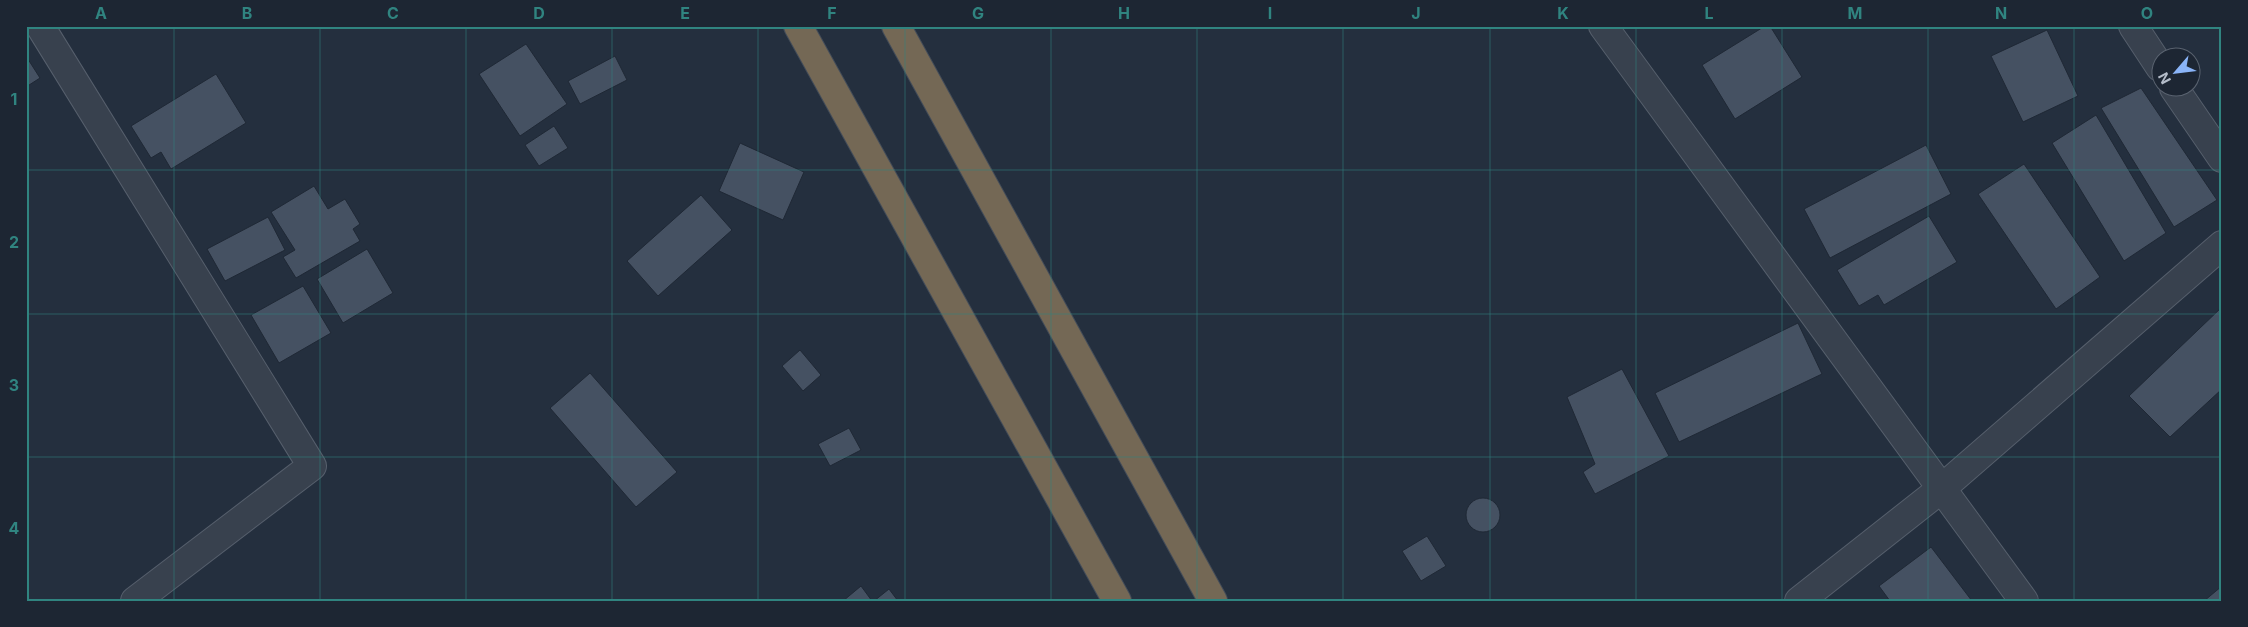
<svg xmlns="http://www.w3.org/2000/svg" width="2248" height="627" font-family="Inter,sans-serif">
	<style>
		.building { fill: #455162; stroke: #1f2835 }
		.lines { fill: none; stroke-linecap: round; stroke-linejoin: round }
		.street-casing { stroke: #565f6c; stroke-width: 30 }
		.highway-casing { stroke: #434c59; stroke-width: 30 }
		.street { stroke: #38414e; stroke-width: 28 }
		.highway { stroke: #746855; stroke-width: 28 }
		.grid { fill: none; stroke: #308480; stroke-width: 1; stroke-opacity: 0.55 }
		.neatline { fill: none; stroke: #308480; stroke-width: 2 }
		.grid-label { font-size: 16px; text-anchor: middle; font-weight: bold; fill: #308480 }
	</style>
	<rect width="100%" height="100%" fill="#242f3e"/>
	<path class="building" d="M 1765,26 L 1770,26 L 1802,77 L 1735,119 L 1702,65 Z
		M 2047,30 L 2078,96 L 2023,122 L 1991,56 Z
		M 526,44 L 567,104 L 520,136 L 479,74 Z
		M 26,56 L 40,78 L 26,87 Z
		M 615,56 L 627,80 L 580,104 L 568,81 Z
		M 216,74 L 246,123 L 171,169 L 161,152 L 151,158 L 131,126 Z
		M 2141,88 L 2217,200 L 2174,227 L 2101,108 Z
		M 2096,115 L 2166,233 L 2124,261 L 2052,143 Z
		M 554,126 L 568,148 L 539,166 L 525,145 Z
		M 740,143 L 804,172 L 783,220 L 719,191 Z
		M 1926,145 L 1951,194 L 1830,258 L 1804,209 Z
		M 2024,164 L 2100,277 L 2056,309 L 1978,194 Z
		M 314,186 L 328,209 L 345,199 L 360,224 L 353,229 L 360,241 L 296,278 L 283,257 L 295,250 L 271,212 Z
		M 701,195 L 732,230 L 658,296 L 627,261 Z
		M 1929,216 L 1957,262 L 1884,305 L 1878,295 L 1859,306 L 1837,270 Z
		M 268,217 L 285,250 L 225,281 L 207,249 Z
		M 367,249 L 393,293 L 343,323 L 317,279 Z
		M 303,286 L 331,333 L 279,363 L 251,315 Z
		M 2222,307 L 2222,389 L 2170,437 L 2129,396 Z
		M 1798,323 L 1822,374 L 1679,442 L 1655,393 Z
		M 800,350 L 821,375 L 803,391 L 782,366 Z
		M 1622,369 L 1669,456 L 1595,494 L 1583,472 L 1595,464 L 1567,397 Z
		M 590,373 L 677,472 L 636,507 L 550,408 Z
		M 849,428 L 861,450 L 830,466 L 818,444 Z
		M1466 515a17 17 0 1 1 34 0a17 17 0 1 1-34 0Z
		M 1427,536 L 1446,566 L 1421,581 L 1402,551 Z
		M 1931,547 L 1972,601 L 1890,601 L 1879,586 Z
		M 861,586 L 872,601 L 843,601 Z
		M 2222,586 L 2222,601 L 2204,601 Z
		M 889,589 L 898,601 L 874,601 Z"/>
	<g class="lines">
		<defs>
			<path id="street" d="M 40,26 L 312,466 L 135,601
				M 1603,26 L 2024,601
				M 2133,26 L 2160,67
				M 2174,88 L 2222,158
				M 1799,601 L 1941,489 L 2222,245"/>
			<path id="highway" d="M 798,26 L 1117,601
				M 896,26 L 1213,601"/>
		</defs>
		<use href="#street" class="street-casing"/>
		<use href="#highway" class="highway-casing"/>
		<use href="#street" class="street"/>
		<use href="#highway" class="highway"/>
	</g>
	<path class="grid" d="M 174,26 L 174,601M 320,26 L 320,601M 466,26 L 466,601M 612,26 L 612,601M 758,26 L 758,601M 905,26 L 905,601M 1051,26 L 1051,601M 1197,26 L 1197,601M 1343,26 L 1343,601M 1490,26 L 1490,601M 1636,26 L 1636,601M 1782,26 L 1782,601M 1928,26 L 1928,601M 2074,26 L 2074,601M 26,170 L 2222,170M 26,314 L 2222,314M 26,457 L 2222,457"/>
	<rect width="2248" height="627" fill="none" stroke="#1d2633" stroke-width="55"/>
	<g transform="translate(2176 72) rotate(242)"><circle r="24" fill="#1d2633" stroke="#59626f"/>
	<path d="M0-4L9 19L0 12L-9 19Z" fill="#8ab4f8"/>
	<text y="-8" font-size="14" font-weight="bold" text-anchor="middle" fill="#b4bcc9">N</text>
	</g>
	<rect x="28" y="28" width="2192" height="572" class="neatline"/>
	<g class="grid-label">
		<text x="101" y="19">A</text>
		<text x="247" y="19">B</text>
		<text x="393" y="19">C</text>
		<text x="539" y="19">D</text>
		<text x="685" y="19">E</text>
		<text x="832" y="19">F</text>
		<text x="978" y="19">G</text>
		<text x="1124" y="19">H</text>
		<text x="1270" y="19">I</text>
		<text x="1416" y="19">J</text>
		<text x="1563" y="19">K</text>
		<text x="1709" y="19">L</text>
		<text x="1855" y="19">M</text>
		<text x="2001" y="19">N</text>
		<text x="2147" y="19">O</text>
		<text x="14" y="105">1</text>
		<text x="14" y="248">2</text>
		<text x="14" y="391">3</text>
		<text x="14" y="534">4</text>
	</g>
</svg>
